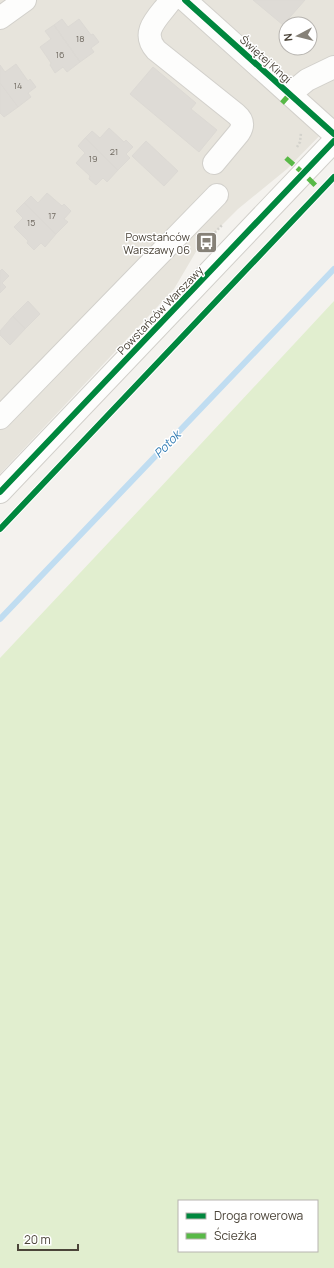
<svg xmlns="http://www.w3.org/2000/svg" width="334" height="1268" font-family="Manrope,sans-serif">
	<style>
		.residential { fill: #e7e4dc; fill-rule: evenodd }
		.green { fill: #e1eecf; fill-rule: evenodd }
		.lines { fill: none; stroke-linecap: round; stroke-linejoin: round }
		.stream { stroke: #c0ddf1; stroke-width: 6 }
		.building { fill: #dedbd6; stroke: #dcd9d4 }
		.minor-casing { stroke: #d2d0cb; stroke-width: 24 }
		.path { stroke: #d3d2cc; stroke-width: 2.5; stroke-dasharray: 2 2; stroke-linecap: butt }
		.minor { stroke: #fdfdfc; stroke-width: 22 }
		.quiet { stroke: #58b947; stroke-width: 5; stroke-dasharray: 10 5; stroke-linecap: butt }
		.cycleway-casing { stroke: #fff; stroke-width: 8 }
		.cycleway { stroke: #00873e; stroke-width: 6 }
		.labels { text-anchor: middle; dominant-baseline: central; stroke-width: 3; stroke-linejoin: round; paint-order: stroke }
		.number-label { font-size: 9px; fill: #706a61 }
		.street-label { font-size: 11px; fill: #4b4439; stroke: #fff }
		.poi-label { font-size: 11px; fill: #4b4439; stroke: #fff; text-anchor: end }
		.water-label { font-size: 12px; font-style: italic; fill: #2e7ab2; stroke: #fff }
	</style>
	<rect width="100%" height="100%" fill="#f4f2ee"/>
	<path class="residential" d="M 0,0 L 334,0 L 334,121 L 287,169 L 238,209 L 197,250 L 174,289 L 0,474 ZM 286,24 L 310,24 L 310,48 L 286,48 Z"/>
	<path class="green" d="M 334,301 L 334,1268 L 0,1268 L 0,658 L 157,491 ZM 179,1201 L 317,1201 L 317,1251 L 179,1251 Z"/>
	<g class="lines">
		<path class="stream" d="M 0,619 L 334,269"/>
	</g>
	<path class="building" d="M 253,0 L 305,0 L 283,25 Z
		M 62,19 L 68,27 L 79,19 L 91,35 L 93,34 L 99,42 L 91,48 L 94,52 L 80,62 L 54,25 Z
		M 54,25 L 80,62 L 67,72 L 63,67 L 55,73 L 50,65 L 51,63 L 40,47 L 51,39 L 45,31 Z
		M 16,64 L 28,81 L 30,79 L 36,87 L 28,93 L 31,97 L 18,107 L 0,83 L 0,65 L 5,72 Z
		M 153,67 L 196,103 L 191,109 L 217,130 L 199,152 L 130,94 Z
		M 0,83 L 18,107 L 4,117 L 0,113 Z
		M 109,128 L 124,142 L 126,140 L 133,147 L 126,154 L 130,158 L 118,170 L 85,138 L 92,131 L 100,138 Z
		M 85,138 L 118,170 L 107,182 L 103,178 L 96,185 L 89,179 L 90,176 L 76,163 L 85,153 L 78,146 Z
		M 146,141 L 178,171 L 164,186 L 132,156 Z
		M 47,193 L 62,206 L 64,204 L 71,211 L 64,219 L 68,222 L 56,234 L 24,203 L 31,196 L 38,203 Z
		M 24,203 L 56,234 L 45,247 L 41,243 L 34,250 L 27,243 L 28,241 L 14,227 L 23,218 L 16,211 Z
		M 2,269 L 9,276 L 2,283 L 6,287 L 0,293 L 0,271 Z
		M 28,301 L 40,314 L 25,329 L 13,316 Z
		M 13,316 L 25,329 L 10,345 L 0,335 L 0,331 Z"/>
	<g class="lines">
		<defs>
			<path id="minor" d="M 171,0 C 160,16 139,31 156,50 L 236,114 C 243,120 244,125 239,133 L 214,163
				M 185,0 L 334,134
				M 0,18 L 25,0
				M 290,94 L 307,80 L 334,67
				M 0,418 L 217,195
				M 0,492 L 334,141"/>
		</defs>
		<use href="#minor" class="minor-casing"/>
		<path class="path" d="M 297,147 L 300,142 L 301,133
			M 201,241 L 204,244 L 223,224"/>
		<use href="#minor" class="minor"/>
		<path class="quiet" d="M 282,103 L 290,94
			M 286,158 L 303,173 L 321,191"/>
		<defs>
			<path id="cycleway" d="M 185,0 L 334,134
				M 0,492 L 334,141
				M 0,529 L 334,177"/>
		</defs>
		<use href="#cycleway" class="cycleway-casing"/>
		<use href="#cycleway" class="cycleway"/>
	</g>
	<defs>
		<symbol id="bus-square" viewBox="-11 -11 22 22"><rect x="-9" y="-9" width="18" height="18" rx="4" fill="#868178" stroke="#fff"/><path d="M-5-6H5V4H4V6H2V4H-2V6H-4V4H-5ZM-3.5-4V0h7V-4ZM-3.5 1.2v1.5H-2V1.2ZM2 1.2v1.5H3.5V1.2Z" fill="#fff"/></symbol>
	</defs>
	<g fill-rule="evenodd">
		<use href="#bus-square" x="194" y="230" width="25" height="25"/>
	</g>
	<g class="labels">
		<g class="number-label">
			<text x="80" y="38">18</text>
			<text x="60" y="54">16</text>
			<text x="18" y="85">14</text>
			<text x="114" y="151">21</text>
			<text x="93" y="158">19</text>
			<text x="52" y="215">17</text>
			<text x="31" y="222">15</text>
		</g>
		<g class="street-label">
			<text transform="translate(266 59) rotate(42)">Świętej Kingi</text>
			<text transform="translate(160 310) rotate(-46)">Powstańców Warszawy</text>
		</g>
		<g class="poi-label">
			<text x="190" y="236">Powstańców<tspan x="190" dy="13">Warszawy 06</tspan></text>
		</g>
		<g class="water-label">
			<text transform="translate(167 444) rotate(-46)">Potok</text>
		</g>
	</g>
	<rect x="178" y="1200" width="140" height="52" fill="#ffffff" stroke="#b7b4b0"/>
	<rect x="186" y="1213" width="20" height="6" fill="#00873e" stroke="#b7b4b0"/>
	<text x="214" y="1220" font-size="12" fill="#4b4439">Droga rowerowa</text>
	<rect x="186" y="1233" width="20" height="6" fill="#58b947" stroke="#b7b4b0"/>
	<text x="214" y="1240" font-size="12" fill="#4b4439">Ścieżka</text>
	<g transform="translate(298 36) rotate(263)"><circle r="19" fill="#ffffff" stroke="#b7b4b0"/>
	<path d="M0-3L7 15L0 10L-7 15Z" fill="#868178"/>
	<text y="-6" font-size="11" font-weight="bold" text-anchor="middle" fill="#4b4439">N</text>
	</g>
	<path d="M18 1244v6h60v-6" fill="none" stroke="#4b4439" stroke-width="2"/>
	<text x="24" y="1244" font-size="12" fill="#4b4439" stroke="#ffffff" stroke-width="3" paint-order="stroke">20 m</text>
</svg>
